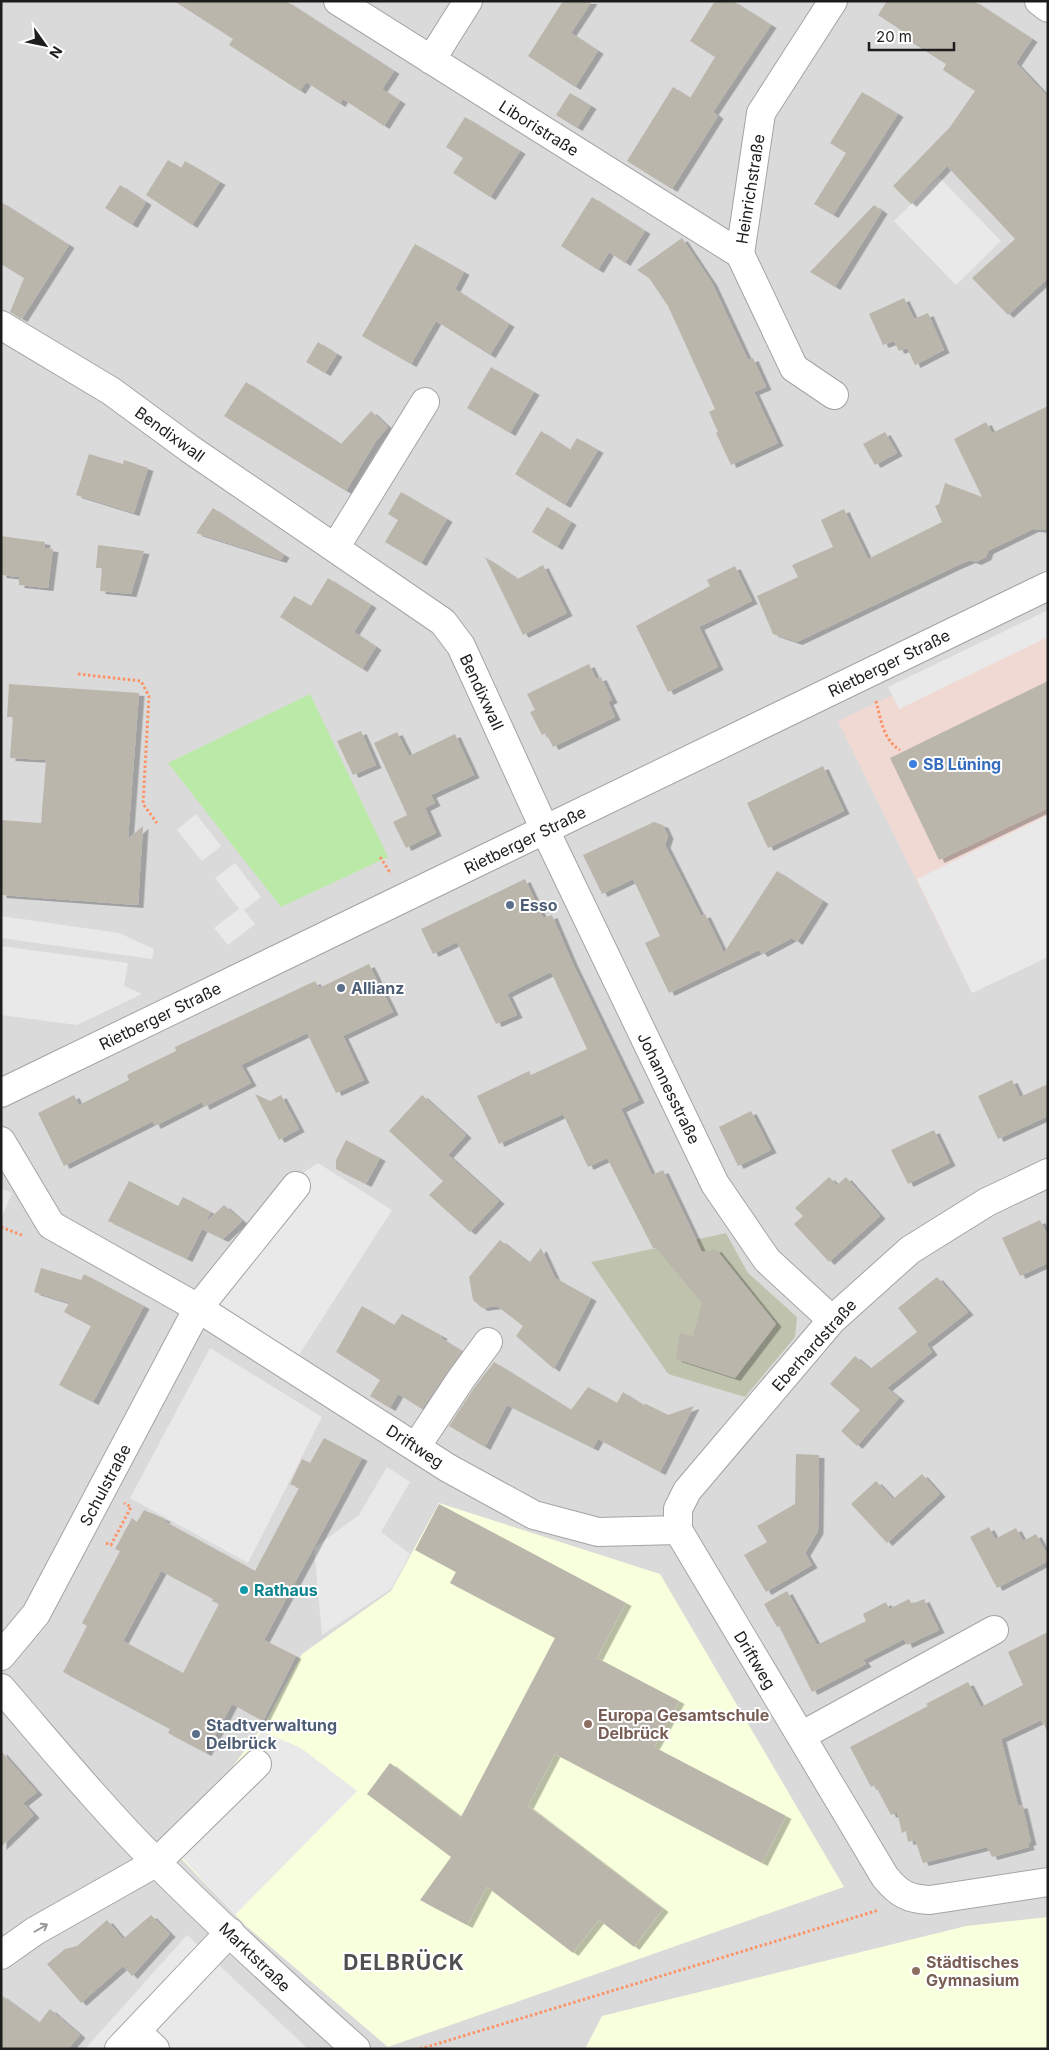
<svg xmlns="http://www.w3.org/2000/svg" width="1049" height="2050" font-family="Inter,sans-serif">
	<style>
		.residential { fill: #dbdada; fill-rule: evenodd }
		.commercial { fill: #f0d9d2 }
		.education { fill: #f8ffdc }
		.construction { fill: #bfc3ae }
		.grass { fill: #bbeaa8 }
		.parking { fill: #e9e9e9 }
		.building { fill: #bbb6ac; fill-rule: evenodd; filter: url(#shadow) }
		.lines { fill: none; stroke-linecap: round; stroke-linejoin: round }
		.minor-casing { stroke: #a4a4a4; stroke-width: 30 }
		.path { stroke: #fc9367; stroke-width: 3; stroke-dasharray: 2.5 2.5; stroke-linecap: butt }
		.minor { stroke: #fff; stroke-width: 28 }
		.oneway { stroke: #999 }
		.shop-dot { fill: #3f7fe0; stroke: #fff; stroke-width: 2 }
		.service-dot { fill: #5c6f8a; stroke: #fff; stroke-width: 2 }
		.culture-dot { fill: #0f9aa8; stroke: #fff; stroke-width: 2 }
		.education-dot { fill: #8d6e63; stroke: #fff; stroke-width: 2 }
		.labels { text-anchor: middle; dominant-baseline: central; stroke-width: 4; stroke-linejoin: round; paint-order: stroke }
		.street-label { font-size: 16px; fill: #1d1d1d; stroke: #fff }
		.shop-label { font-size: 16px; font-weight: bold; fill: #366cbe; stroke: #fff; text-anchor: start }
		.service-label { font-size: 16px; font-weight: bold; fill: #4e5e75; stroke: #fff; text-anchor: start }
		.culture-label { font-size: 16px; font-weight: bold; fill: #0d838f; stroke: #fff; text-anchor: start }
		.education-label { font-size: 16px; font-weight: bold; fill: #785e54; stroke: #fff; text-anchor: start }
		.district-label { font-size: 21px; font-weight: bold; letter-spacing: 1px; fill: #505050; stroke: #fff }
	</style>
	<defs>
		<filter id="shadow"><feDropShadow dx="5.5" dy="3" stdDeviation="0" flood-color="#0004"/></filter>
	</defs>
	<rect width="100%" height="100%" fill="#efede3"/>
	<path class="residential" d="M 1,1 L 1048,1 L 1048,2049 L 1,2049 ZM 726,1233 L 748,1273 L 591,1262 L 592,1262 Z"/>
	<path class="commercial" d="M 1048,621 L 1048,957 L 972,993 L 838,721 Z"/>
	<path class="education" d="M 439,1503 L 660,1574 L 844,1887 L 388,2047 L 245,1925 L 172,1849 L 265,1723 L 302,1654 L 391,1591 Z
		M 1048,1917 L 1048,2049 L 585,2049 L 602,2016 L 966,1926 Z"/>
	<path class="construction" d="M 726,1233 L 748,1273 L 797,1317 L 795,1337 L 745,1397 L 668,1374 L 591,1262 Z"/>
	<path class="grass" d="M 310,694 L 388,857 L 281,907 L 168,763 Z"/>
	<path class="parking" d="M 939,177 L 1001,241 L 956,285 L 894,221 Z
		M 1048,610 L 1048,637 L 899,709 L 888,687 Z
		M 196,814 L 221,846 L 202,861 L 177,830 Z
		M 1048,815 L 1048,957 L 972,993 L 917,879 Z
		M 235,863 L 261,897 L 244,910 L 255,924 L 228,945 L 214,928 L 239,909 L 215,878 Z
		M 1,916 L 119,933 L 154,949 L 152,959 L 1,938 Z
		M 1,946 L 128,963 L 124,986 L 142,994 L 77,1025 L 1,1015 Z
		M 318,1163 L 392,1210 L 297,1358 L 209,1301 L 282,1187 Z
		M 1,1188 L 12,1193 L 1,1219 Z
		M 210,1348 L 322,1417 L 248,1563 L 130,1498 Z
		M 387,1467 L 410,1482 L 381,1532 L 410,1554 L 391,1589 L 322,1635 L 314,1548 L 359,1515 Z
		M 261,1731 L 301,1748 L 357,1791 L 235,1915 L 176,1851 L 232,1781 Z
		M 187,1935 L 308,2049 L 85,2049 Z"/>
	<path class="building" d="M 174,1 L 286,1 L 394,71 L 382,89 L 400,101 L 384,126 L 343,99 L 340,104 L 306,82 L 300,91 L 229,45 L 233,39 Z
		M 563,1 L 592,1 L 571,33 L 598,51 L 575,87 L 528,56 Z
		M 715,1 L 733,1 L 771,25 L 713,112 L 718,116 L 672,189 L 627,161 L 673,87 L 690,98 L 715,57 L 690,41 Z
		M 887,1 L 974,1 L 1032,39 L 1016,63 L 1048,97 L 1048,278 L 1008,315 L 972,278 L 1015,239 L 947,166 L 911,204 L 893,186 L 950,127 L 975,91 L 943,70 L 946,64 L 911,42 L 913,38 L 878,15 Z
		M 862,92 L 898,114 L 833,215 L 814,204 L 846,153 L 830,143 Z
		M 570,93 L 591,106 L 577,128 L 556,115 Z
		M 465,117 L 520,151 L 490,197 L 453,173 L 463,158 L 446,147 Z
		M 168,160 L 181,168 L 185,161 L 220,182 L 192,225 L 146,195 Z
		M 120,185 L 146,202 L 132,225 L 105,208 Z
		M 592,197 L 645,231 L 625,263 L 609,252 L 598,270 L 561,246 Z
		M 1,202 L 69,245 L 22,319 L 10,312 L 24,278 L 1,264 Z
		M 874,205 L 882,211 L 835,287 L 810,272 Z
		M 682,238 L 712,283 L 748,360 L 753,358 L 766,387 L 754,392 L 778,443 L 731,465 L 716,433 L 718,432 L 709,412 L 715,409 L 668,306 L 649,278 L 637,270 Z
		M 415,244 L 464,272 L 455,289 L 509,324 L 490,355 L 436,321 L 411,364 L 362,336 Z
		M 904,298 L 914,319 L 928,313 L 944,350 L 915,365 L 907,348 L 899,351 L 894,341 L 883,345 L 869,314 Z
		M 318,342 L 337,354 L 325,373 L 306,362 Z
		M 491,367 L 534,392 L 510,433 L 467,408 Z
		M 246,382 L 341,444 L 371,411 L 388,427 L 376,441 L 346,491 L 224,416 Z
		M 1048,406 L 1048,530 L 1033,529 L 988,551 L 986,557 L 976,562 L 970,560 L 954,567 L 797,642 L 773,634 L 757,596 L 798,577 L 792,565 L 833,547 L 821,520 L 844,509 L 868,559 L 942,522 L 935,506 L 939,504 L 945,483 L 982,497 L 954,439 L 986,422 L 992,433 Z
		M 541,431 L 570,450 L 577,438 L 598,450 L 565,505 L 515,474 Z
		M 885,432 L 897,453 L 875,465 L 863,444 Z
		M 89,454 L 123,464 L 124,460 L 148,468 L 134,513 L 76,495 Z
		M 401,492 L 447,519 L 421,563 L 385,542 L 398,520 L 388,514 Z
		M 547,507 L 571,522 L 557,547 L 532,532 Z
		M 213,508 L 284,555 L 281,560 L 196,533 Z
		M 1,536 L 45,542 L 44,548 L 53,549 L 48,588 L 19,585 L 19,577 L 1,575 Z
		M 98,545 L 144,551 L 131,594 L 100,591 L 102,568 L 96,568 Z
		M 485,557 L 518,579 L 543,565 L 567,613 L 523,635 Z
		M 735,566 L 752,601 L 699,627 L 718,667 L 668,692 L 636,626 L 710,586 L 707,580 Z
		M 328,578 L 371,605 L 354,632 L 376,647 L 362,669 L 280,617 L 294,596 L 311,606 Z
		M 589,664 L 596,679 L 601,677 L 612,700 L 608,702 L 615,717 L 553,747 L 546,733 L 542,735 L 530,712 L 535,710 L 527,694 Z
		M 1048,681 L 1048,808 L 939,860 L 890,758 Z
		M 9,684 L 139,693 L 128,839 L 143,826 L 138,905 L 1,895 L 1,820 L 41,823 L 46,760 L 10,758 L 13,717 L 7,717 Z
		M 361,731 L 376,765 L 353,775 L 337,741 Z
		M 397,732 L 409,756 L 455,734 L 474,775 L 431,795 L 435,803 L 425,808 L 436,833 L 406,848 L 393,822 L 407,815 L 374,743 Z
		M 823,766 L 844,811 L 768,848 L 747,803 Z
		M 654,822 L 663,825 L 668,836 L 665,845 L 701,916 L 705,914 L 724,953 L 777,871 L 823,901 L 797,942 L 792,938 L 762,954 L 759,950 L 669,993 L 645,943 L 660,936 L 633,879 L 602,894 L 583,855 Z
		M 525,879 L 543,918 L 552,915 L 572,962 L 639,1100 L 621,1109 L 652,1175 L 663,1170 L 702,1252 L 716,1249 L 776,1324 L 735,1378 L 676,1359 L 680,1333 L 693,1336 L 702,1303 L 656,1248 L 653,1248 L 607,1158 L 588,1167 L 563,1114 L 499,1144 L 477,1096 L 529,1071 L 531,1075 L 587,1049 L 551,972 L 507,994 L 517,1015 L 496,1024 L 457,942 L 433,954 L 421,929 Z
		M 369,964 L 393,1012 L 343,1036 L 364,1080 L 336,1093 L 307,1033 L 241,1065 L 251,1083 L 204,1107 L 202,1102 L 155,1126 L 153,1121 L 64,1166 L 38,1113 L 74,1095 L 79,1105 L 129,1080 L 127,1075 L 176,1051 L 175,1047 L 315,981 L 319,988 Z
		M 1012,1080 L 1020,1097 L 1048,1084 L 1048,1116 L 998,1139 L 978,1096 Z
		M 255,1094 L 270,1101 L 281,1095 L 299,1129 L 279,1140 Z
		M 422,1095 L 466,1135 L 448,1155 L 499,1201 L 470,1232 L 429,1195 L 443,1181 L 389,1131 Z
		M 751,1111 L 771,1150 L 738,1166 L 719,1127 Z
		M 934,1130 L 950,1163 L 908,1184 L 891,1150 Z
		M 346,1140 L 380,1158 L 366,1184 L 336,1169 L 336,1160 Z
		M 829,1177 L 837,1185 L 846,1177 L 880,1216 L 829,1262 L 794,1224 L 803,1216 L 795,1208 Z
		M 129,1181 L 178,1206 L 183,1197 L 211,1212 L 205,1223 L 224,1205 L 242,1221 L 223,1239 L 202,1229 L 187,1259 L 108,1221 Z
		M 1040,1220 L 1048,1236 L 1048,1263 L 1020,1276 L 1002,1238 Z
		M 500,1240 L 529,1263 L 541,1248 L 555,1278 L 591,1298 L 554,1369 L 516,1336 L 523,1326 L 497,1306 L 482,1308 L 473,1300 L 469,1277 Z
		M 41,1268 L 81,1280 L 84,1274 L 144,1306 L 93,1402 L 59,1385 L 91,1326 L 64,1312 L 69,1303 L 34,1292 Z
		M 937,1277 L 968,1312 L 927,1344 L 925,1342 L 932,1352 L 887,1388 L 899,1398 L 857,1446 L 841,1431 L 860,1410 L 830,1384 L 855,1356 L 870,1369 L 917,1332 L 898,1308 Z
		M 362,1306 L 394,1325 L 402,1314 L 442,1336 L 441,1338 L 462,1351 L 422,1409 L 398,1394 L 390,1408 L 370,1396 L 380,1380 L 336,1352 Z
		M 494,1362 L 571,1410 L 588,1387 L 617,1403 L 623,1392 L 643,1405 L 646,1404 L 668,1415 L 694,1406 L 660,1472 L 598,1439 L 593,1448 L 507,1405 L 485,1447 L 449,1426 L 474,1388 Z
		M 324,1438 L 362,1458 L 264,1640 L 296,1656 L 263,1721 L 232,1704 L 206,1753 L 168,1733 L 170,1729 L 63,1672 L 87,1626 L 82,1623 L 120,1551 L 115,1549 L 132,1518 L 137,1522 L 144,1510 L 165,1519 L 164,1521 L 255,1571 L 299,1488 L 290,1484 L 302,1459 L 310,1463 ZM 161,1571 L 213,1599 L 212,1601 L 219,1604 L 183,1673 L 123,1641 Z
		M 796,1454 L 819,1455 L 818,1531 L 805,1553 L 812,1565 L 766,1592 L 744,1555 L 767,1542 L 757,1526 L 795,1504 Z
		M 922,1474 L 940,1494 L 887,1543 L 851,1504 L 876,1481 L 893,1499 Z
		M 439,1504 L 626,1603 L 597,1658 L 679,1701 L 654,1747 L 786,1816 L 762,1863 L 555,1754 L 528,1806 L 663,1909 L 634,1947 L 599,1920 L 573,1953 L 487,1887 L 467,1925 L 420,1900 L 451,1857 L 367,1794 L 390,1763 L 461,1817 L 555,1638 L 450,1583 L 456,1572 L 415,1550 Z
		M 989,1527 L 995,1539 L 1016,1528 L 1023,1541 L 1036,1534 L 1048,1556 L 1048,1561 L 997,1588 L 970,1537 Z
		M 787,1591 L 817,1645 L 866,1621 L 863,1614 L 886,1602 L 889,1609 L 909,1599 L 912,1604 L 924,1599 L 939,1630 L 907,1645 L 904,1639 L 863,1660 L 866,1664 L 812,1692 L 779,1626 L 777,1627 L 764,1604 Z
		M 1048,1632 L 1048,1732 L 1041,1720 L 1001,1739 L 1018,1806 L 1022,1805 L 1031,1842 L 1028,1843 L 1029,1847 L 992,1857 L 987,1847 L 923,1863 L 915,1840 L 908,1842 L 906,1831 L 902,1833 L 897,1812 L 891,1815 L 875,1785 L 871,1787 L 850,1747 L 928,1706 L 926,1704 L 968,1682 L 981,1707 L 1023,1685 L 1008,1652 Z
		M 1,1751 L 37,1792 L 23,1803 L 34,1815 L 1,1847 Z
		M 151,1915 L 170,1934 L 132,1976 L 123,1966 L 81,2003 L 47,1964 L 65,1949 L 77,1946 L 107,1920 L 123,1939 Z
		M 1,1995 L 39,2023 L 50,2009 L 80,2035 L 68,2049 L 1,2049 Z"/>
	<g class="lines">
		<defs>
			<path id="minor" d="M 338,1 L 740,254
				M 833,1 L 761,113 L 740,254 L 794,368 L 834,395
				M 1039,1 L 1048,8
				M 431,60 L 468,1
				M 1,325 L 111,391 L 190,449 L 443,622 L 461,646 L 545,830 L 715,1184 L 767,1260 L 832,1320
				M 335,548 L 425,402
				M 1,1093 L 1048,586
				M 1,1141 L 51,1225 L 198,1308 L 448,1468 L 534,1515 L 598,1532 L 678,1530 L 885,1877 C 899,1894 908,1899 930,1900 L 1048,1882
				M 416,1447 L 461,1379 L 488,1342
				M 678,1530 L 678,1509 L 687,1491 L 832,1320 L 910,1250 L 987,1202 L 1048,1173
				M 1,1656 L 36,1614 L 198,1308 L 296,1186
				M 1,1688 C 52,1747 102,1808 157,1863 C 221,1927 288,1988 356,2049
				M 801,1736 L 994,1630
				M 1,1955 L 35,1931 L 157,1862 L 257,1764
				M 136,2031 L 155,2049
				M 119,2049 L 230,1932"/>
		</defs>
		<use href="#minor" class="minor-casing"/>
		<path class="path" d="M 78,674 L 141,681 L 149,696 L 143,804 L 157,823
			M 876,701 C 881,719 883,740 900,750
			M 380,857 L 391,874
			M 1,1227 L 24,1236
			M 106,1543 L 111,1545 L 131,1507 L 124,1503
			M 420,2049 L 879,1910"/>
		<use href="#minor" class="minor"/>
	</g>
	<defs><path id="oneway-shaft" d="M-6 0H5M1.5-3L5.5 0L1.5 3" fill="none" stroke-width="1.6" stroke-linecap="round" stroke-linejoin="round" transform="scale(1.25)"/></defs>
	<use class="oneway" href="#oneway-shaft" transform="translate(41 1928) rotate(-30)"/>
	<circle class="shop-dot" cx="913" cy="764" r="5"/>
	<g class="service-dot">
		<circle cx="510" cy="905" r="5"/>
		<circle cx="341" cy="988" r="5"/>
		<circle cx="196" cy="1734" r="5"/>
	</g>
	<circle class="culture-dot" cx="244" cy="1590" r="5"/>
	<g class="education-dot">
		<circle cx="588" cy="1724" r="5"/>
		<circle cx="916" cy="1971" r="5"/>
	</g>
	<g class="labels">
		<g class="street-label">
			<text transform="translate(539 128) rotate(32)">Liboristraße</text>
			<text transform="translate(750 189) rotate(-81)">Heinrichstraße</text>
			<text transform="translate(170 434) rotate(36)">Bendixwall</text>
			<text transform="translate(889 663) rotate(-26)">Rietberger Straße</text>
			<text transform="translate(482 692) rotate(65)">Bendixwall</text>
			<text transform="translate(525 840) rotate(-26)">Rietberger Straße</text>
			<text transform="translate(160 1016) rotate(-26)">Rietberger Straße</text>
			<text transform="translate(669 1088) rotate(64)">Johannesstraße</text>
			<text transform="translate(814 1345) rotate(-48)">Eberhardstraße</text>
			<text transform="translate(415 1446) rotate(33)">Driftweg</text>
			<text transform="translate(105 1485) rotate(-62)">Schulstraße</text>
			<text transform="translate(755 1660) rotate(59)">Driftweg</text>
			<text transform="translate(255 1957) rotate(44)">Marktstraße</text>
		</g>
		<g class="shop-label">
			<text x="923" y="764">SB Lüning</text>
		</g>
		<g class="service-label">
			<text x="520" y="905">Esso</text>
			<text x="351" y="988">Allianz</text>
			<text x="206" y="1725">Stadtverwaltung<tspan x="206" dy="18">Delbrück</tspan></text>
		</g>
		<g class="culture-label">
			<text x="254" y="1590">Rathaus</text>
		</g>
		<g class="education-label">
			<text x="598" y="1715">Europa Gesamtschule<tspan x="598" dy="18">Delbrück</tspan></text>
			<text x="926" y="1962">Städtisches<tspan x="926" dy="18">Gymnasium</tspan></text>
		</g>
		<g class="district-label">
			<text x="404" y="1962">DELBRÜCK</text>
		</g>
	</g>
	<rect width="1049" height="2050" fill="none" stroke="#1d1d1d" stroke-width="5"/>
	<g transform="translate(45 45) rotate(123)" stroke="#ffffff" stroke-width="4" paint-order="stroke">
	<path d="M0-4L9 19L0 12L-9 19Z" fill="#1d1d1d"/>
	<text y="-8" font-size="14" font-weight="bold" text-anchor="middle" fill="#1d1d1d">N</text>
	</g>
	<path d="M869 42v8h85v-8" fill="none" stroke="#1d1d1d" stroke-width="2.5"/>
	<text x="876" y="42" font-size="15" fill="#1d1d1d" stroke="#ffffff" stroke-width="4" paint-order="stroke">20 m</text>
</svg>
